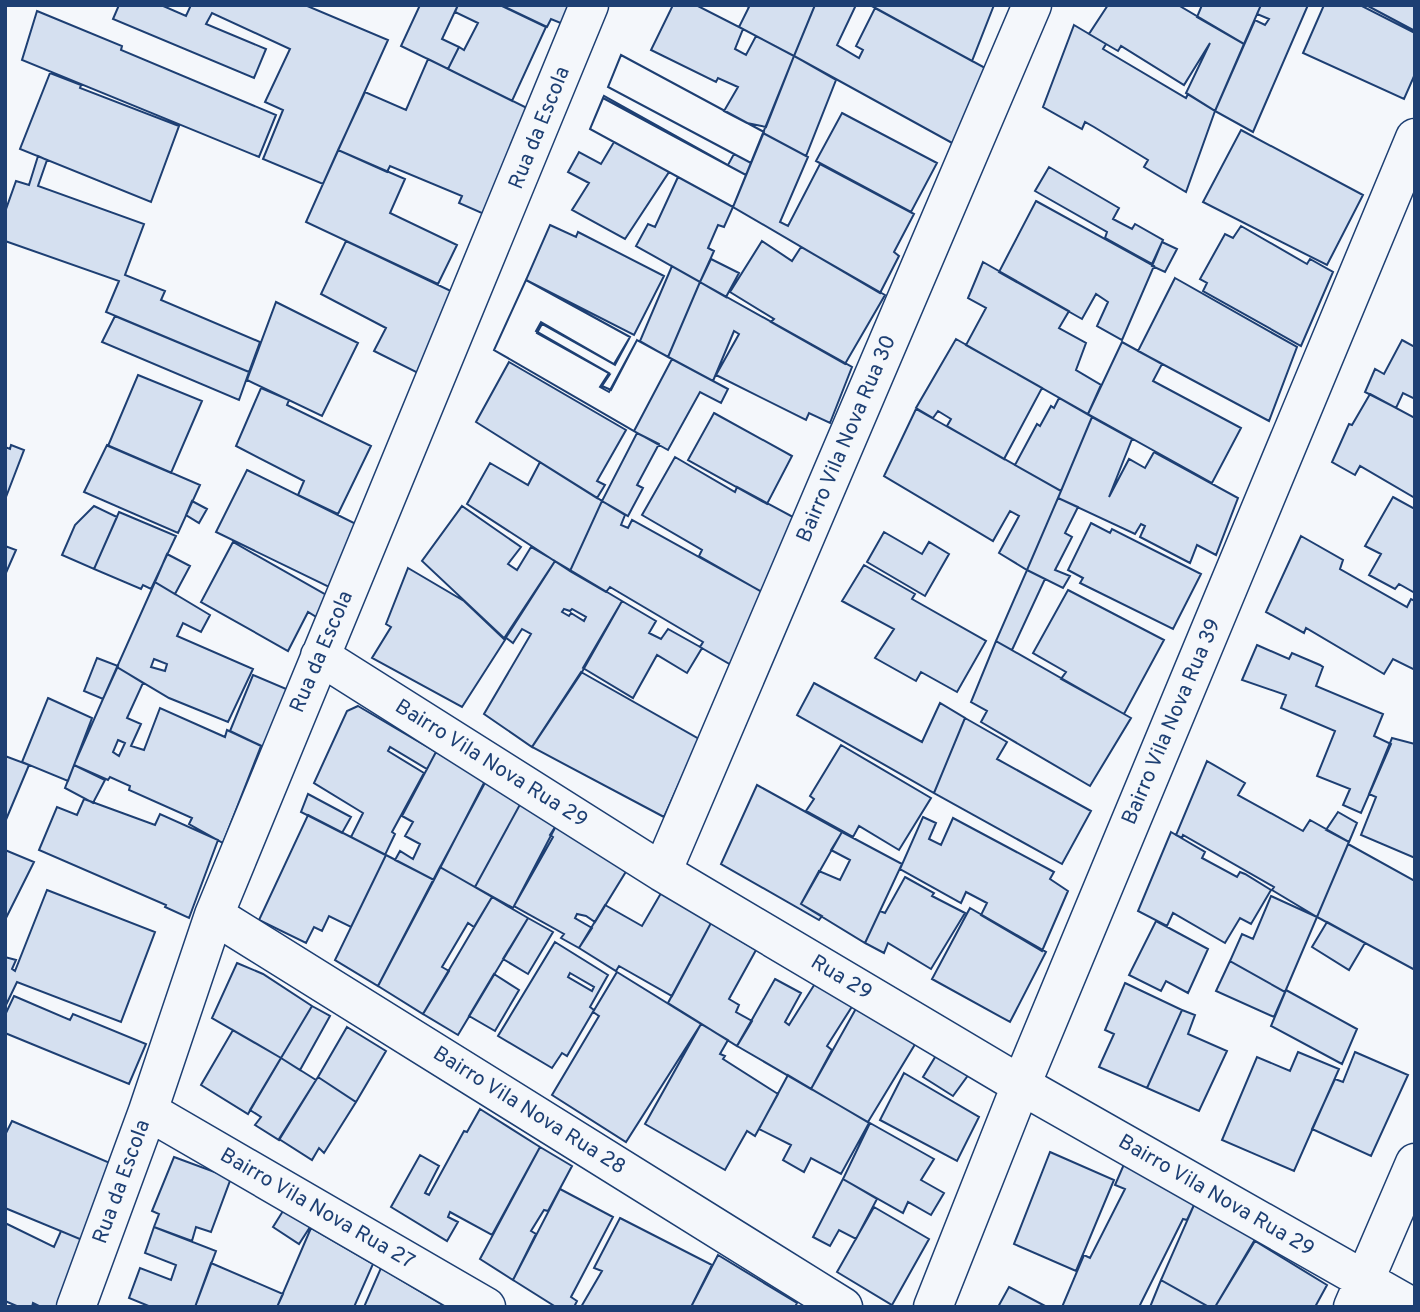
<svg xmlns="http://www.w3.org/2000/svg" width="1420" height="1312" font-family="Overpass,sans-serif">
	<style>
		.building { fill: #d5e0f0; stroke: #1d3f73; stroke-width: 2; fill-rule: evenodd }
		.lines { fill: none; stroke-linecap: round; stroke-linejoin: round }
		.minor-casing { stroke: #1d3f73; stroke-width: 41 }
		.minor { stroke: #f4f7fb; stroke-width: 38 }
		.labels { text-anchor: middle; dominant-baseline: central; stroke-width: 5; stroke-linejoin: round; paint-order: stroke }
		.street-label { font-size: 21px; fill: #1d3f73; stroke: #f4f7fb }
	</style>
	<rect width="100%" height="100%" fill="#f4f7fb"/>
	<path class="building" d="M 119,5 L 161,5 L 186,16 L 191,5 L 305,5 L 388,40 L 323,184 L 263,159 L 283,110 L 265,102 L 290,49 L 212,13 L 206,24 L 266,49 L 254,78 L 113,19 Z
		M 420,5 L 458,5 L 442,39 L 459,47 L 448,69 L 401,46 Z
		M 458,5 L 500,5 L 546,27 L 512,101 L 448,69 L 459,47 L 464,50 L 478,23 L 455,12 Z
		M 501,5 L 571,5 L 563,24 L 551,19 L 547,27 Z
		M 673,5 L 696,5 L 743,29 L 735,49 L 746,55 L 756,36 L 794,56 L 766,127 L 747,123 L 724,111 L 738,87 L 718,78 L 716,82 L 651,50 Z
		M 745,5 L 815,5 L 794,56 L 739,27 L 749,7 Z
		M 815,5 L 856,5 L 837,45 L 859,58 L 863,50 L 856,46 L 875,8 L 987,69 L 954,144 L 794,56 Z
		M 870,5 L 994,5 L 972,61 Z
		M 1108,5 L 1178,5 L 1244,44 L 1215,111 L 1186,93 L 1210,43 L 1184,85 L 1121,46 L 1118,51 L 1089,34 Z
		M 1202,5 L 1261,5 L 1244,44 L 1197,17 Z
		M 1261,5 L 1308,5 L 1253,132 L 1215,111 L 1255,20 L 1265,25 L 1269,19 L 1257,14 Z
		M 1324,5 L 1360,5 L 1415,33 L 1415,74 L 1404,99 L 1303,53 Z
		M 1366,5 L 1415,5 L 1415,31 Z
		M 37,11 L 122,46 L 121,50 L 276,115 L 259,157 L 22,60 Z
		M 1074,25 L 1106,44 L 1103,49 L 1186,98 L 1188,94 L 1215,111 L 1186,192 L 1144,167 L 1148,160 L 1094,127 L 1085,122 L 1082,129 L 1043,107 Z
		M 621,55 L 764,132 L 751,163 L 608,87 Z
		M 621,55 L 764,132 L 733,207 L 590,129 L 604,96 L 728,165 L 734,154 L 608,87 Z
		M 794,56 L 836,80 L 806,156 L 763,133 Z
		M 428,59 L 531,110 L 484,214 L 459,203 L 462,196 L 390,166 L 387,172 L 338,150 L 365,92 L 406,110 Z
		M 50,73 L 81,85 L 80,88 L 179,126 L 151,202 L 20,149 Z
		M 603,98 L 746,175 L 733,207 L 590,129 Z
		M 842,113 L 937,163 L 911,212 L 816,161 Z
		M 1241,130 L 1363,195 L 1327,265 L 1203,202 Z
		M 763,133 L 808,157 L 780,222 L 788,226 L 820,164 L 914,214 L 894,252 L 899,256 L 880,293 L 733,207 Z
		M 614,142 L 669,172 L 625,239 L 572,210 L 589,183 L 568,172 L 579,152 L 601,164 Z
		M 338,150 L 405,179 L 390,213 L 457,245 L 438,284 L 306,222 Z
		M 38,156 L 47,160 L 38,186 L 144,224 L 125,275 L 165,291 L 161,300 L 260,342 L 249,372 L 106,312 L 119,281 L 5,241 L 5,212 L 16,181 L 29,185 Z
		M 1049,167 L 1119,208 L 1113,219 L 1132,229 L 1135,224 L 1163,240 L 1152,264 L 1105,238 L 1107,232 L 1035,191 Z
		M 678,177 L 733,207 L 724,227 L 718,225 L 708,248 L 714,251 L 700,282 L 636,246 L 648,224 L 655,227 Z
		M 1036,201 L 1154,266 L 1122,340 L 1097,326 L 1108,302 L 1096,294 L 1082,319 L 999,272 Z
		M 550,225 L 576,237 L 578,232 L 664,276 L 634,335 L 526,280 Z
		M 1241,226 L 1307,264 L 1310,259 L 1333,272 L 1301,346 L 1203,291 L 1207,283 L 1200,279 L 1225,234 L 1233,238 Z
		M 346,241 L 455,293 L 420,374 L 374,351 L 386,328 L 321,294 Z
		M 762,241 L 792,261 L 801,247 L 885,295 L 845,364 L 771,322 L 774,319 L 730,292 Z
		M 1162,242 L 1177,249 L 1165,272 L 1152,266 Z
		M 711,259 L 739,273 L 726,297 L 700,282 Z
		M 983,262 L 1069,311 L 1059,328 L 1086,343 L 1076,370 L 1101,385 L 1088,414 L 966,345 L 986,308 L 968,298 Z
		M 672,266 L 700,282 L 668,357 L 640,341 Z
		M 1175,278 L 1297,347 L 1269,421 L 1138,351 Z
		M 526,280 L 630,337 L 615,365 L 542,324 L 537,333 L 610,374 L 602,386 L 611,390 L 637,340 L 672,359 L 634,431 L 494,350 Z
		M 526,280 L 630,337 L 614,364 L 541,322 L 536,331 L 609,373 L 600,387 L 609,392 L 637,340 L 672,359 L 634,431 L 494,350 Z
		M 700,282 L 852,367 L 830,423 L 809,413 L 806,420 L 716,375 L 739,334 L 734,331 L 713,381 L 668,357 Z
		M 276,302 L 358,343 L 322,416 L 247,380 Z
		M 115,316 L 249,372 L 239,400 L 102,342 Z
		M 956,339 L 1042,388 L 1004,459 L 947,426 L 951,419 L 938,411 L 933,418 L 916,408 Z
		M 1402,340 L 1415,347 L 1415,399 L 1403,393 L 1396,408 L 1365,392 L 1375,369 L 1384,374 Z
		M 1122,342 L 1162,364 L 1153,381 L 1241,428 L 1212,483 L 1088,414 Z
		M 672,359 L 728,389 L 721,403 L 700,392 L 668,450 L 634,431 Z
		M 509,362 L 626,430 L 597,481 L 605,485 L 597,498 L 476,422 Z
		M 138,375 L 202,401 L 171,473 L 108,446 Z
		M 261,388 L 289,400 L 287,405 L 371,446 L 338,514 L 298,495 L 304,481 L 236,446 Z
		M 1370,394 L 1415,418 L 1415,498 L 1360,466 L 1355,475 L 1332,462 L 1349,424 L 1352,425 Z
		M 1059,398 L 1092,417 L 1061,491 L 1015,465 L 1037,424 L 1040,426 L 1051,406 L 1054,408 Z
		M 916,409 L 1061,491 L 1027,570 L 999,553 L 1019,516 L 1010,511 L 993,541 L 884,476 Z
		M 714,413 L 792,456 L 767,504 L 688,460 Z
		M 1092,417 L 1132,439 L 1109,497 L 1129,459 L 1145,468 L 1154,452 L 1238,498 L 1216,555 L 1197,545 L 1190,563 L 1140,537 L 1145,526 L 1141,524 L 1135,534 L 1058,498 Z
		M 637,433 L 659,444 L 637,485 L 643,488 L 628,516 L 602,501 Z
		M 11,445 L 24,450 L 6,497 L 5,447 L 10,449 Z
		M 107,445 L 200,485 L 178,533 L 84,492 Z
		M 675,457 L 735,492 L 737,487 L 793,517 L 762,592 L 699,556 L 702,550 L 642,515 Z
		M 540,462 L 602,501 L 570,571 L 467,504 L 490,463 L 528,485 Z
		M 247,470 L 356,524 L 331,588 L 216,532 Z
		M 1393,497 L 1415,509 L 1415,593 L 1399,584 L 1395,589 L 1369,575 L 1381,554 L 1365,546 Z
		M 1058,498 L 1078,507 L 1065,533 L 1072,537 L 1055,570 L 1070,576 L 1063,588 L 1027,570 Z
		M 192,501 L 207,509 L 199,523 L 186,515 Z
		M 602,501 L 625,515 L 621,525 L 628,528 L 632,520 L 762,592 L 733,666 L 700,647 L 703,642 L 610,587 L 606,592 L 570,571 Z
		M 94,506 L 117,517 L 94,569 L 62,555 L 75,525 Z
		M 462,506 L 521,547 L 508,564 L 517,570 L 531,547 L 555,561 L 505,639 L 422,561 Z
		M 119,512 L 176,536 L 151,589 L 143,585 L 141,589 L 94,569 Z
		M 1091,523 L 1110,533 L 1112,529 L 1201,574 L 1173,629 L 1080,583 L 1083,578 L 1068,570 Z
		M 884,532 L 922,554 L 929,542 L 949,554 L 925,596 L 867,562 Z
		M 1301,536 L 1343,560 L 1340,569 L 1407,607 L 1411,599 L 1415,601 L 1415,670 L 1393,659 L 1384,674 L 1306,628 L 1304,633 L 1266,612 Z
		M 233,542 L 328,596 L 318,618 L 308,612 L 288,651 L 201,602 Z
		M 5,546 L 16,550 L 5,575 Z
		M 167,554 L 190,566 L 175,594 L 155,582 Z
		M 555,561 L 622,601 L 582,672 L 532,747 L 484,714 L 531,634 L 522,629 L 513,643 L 505,637 ZM 564,609 L 570,611 L 572,609 L 586,617 L 584,621 L 571,613 L 569,616 L 562,612 Z
		M 864,565 L 915,594 L 912,599 L 986,641 L 957,692 L 921,672 L 916,681 L 875,658 L 894,629 L 842,601 Z
		M 408,568 L 464,601 L 505,640 L 462,707 L 372,658 L 391,627 L 386,624 Z
		M 1027,570 L 1045,579 L 1012,650 L 996,641 Z
		M 155,582 L 210,615 L 201,632 L 183,623 L 177,636 L 253,669 L 228,722 L 169,698 L 117,667 ZM 154,659 L 167,664 L 165,671 L 151,667 Z
		M 1068,590 L 1164,640 L 1124,714 L 1061,679 L 1066,672 L 1033,653 Z
		M 622,601 L 656,621 L 649,633 L 661,639 L 668,629 L 702,648 L 687,673 L 657,655 L 633,698 L 583,668 Z
		M 996,641 L 1131,718 L 1090,786 L 981,722 L 987,711 L 971,702 Z
		M 1257,645 L 1289,659 L 1292,653 L 1320,665 L 1323,667 L 1316,686 L 1383,714 L 1374,736 L 1391,744 L 1361,813 L 1343,805 L 1350,789 L 1317,776 L 1335,731 L 1281,708 L 1286,695 L 1242,680 Z
		M 97,658 L 118,666 L 103,699 L 84,691 Z
		M 117,667 L 143,683 L 127,718 L 141,724 L 131,746 L 144,750 L 160,708 L 225,737 L 227,730 L 261,746 L 223,843 L 189,824 L 192,818 L 129,790 L 130,786 L 110,777 L 108,780 L 74,765 ZM 118,740 L 125,743 L 119,756 L 113,752 Z
		M 581,672 L 699,739 L 664,817 L 532,747 Z
		M 253,675 L 291,691 L 266,748 L 230,731 Z
		M 814,683 L 922,742 L 940,703 L 965,718 L 934,793 L 797,715 Z
		M 48,698 L 92,718 L 68,781 L 22,762 Z
		M 358,706 L 436,752 L 427,769 L 390,747 L 388,751 L 424,773 L 392,832 L 395,834 L 385,855 L 351,837 L 363,813 L 314,783 L 347,711 Z
		M 965,718 L 1007,742 L 997,759 L 1091,811 L 1062,864 L 934,793 Z
		M 1392,738 L 1415,744 L 1415,858 L 1361,835 L 1376,797 L 1369,794 Z
		M 841,745 L 931,798 L 899,850 L 859,826 L 853,837 L 806,811 L 814,799 L 810,796 Z
		M 436,752 L 485,781 L 434,880 L 395,860 L 400,851 L 413,859 L 420,844 L 405,836 L 413,822 L 402,816 Z
		M 5,756 L 29,765 L 5,822 Z
		M 1207,761 L 1245,783 L 1238,795 L 1303,831 L 1310,820 L 1349,842 L 1317,917 L 1272,890 L 1274,887 L 1183,835 L 1182,838 L 1176,835 Z
		M 74,765 L 105,780 L 93,803 L 65,788 Z
		M 487,779 L 523,799 L 475,887 L 440,867 Z
		M 757,785 L 842,832 L 801,904 L 822,916 L 819,920 L 721,864 Z
		M 308,794 L 351,817 L 342,833 L 301,812 Z
		M 84,799 L 155,825 L 160,814 L 218,840 L 189,918 L 165,907 L 166,905 L 39,850 L 57,807 L 77,815 Z
		M 523,799 L 557,824 L 513,908 L 475,887 Z
		M 1338,812 L 1357,823 L 1349,842 L 1326,830 Z
		M 308,815 L 386,855 L 351,927 L 329,916 L 322,931 L 314,927 L 306,943 L 259,920 Z
		M 923,817 L 936,823 L 929,839 L 941,845 L 953,818 L 1054,872 L 1050,879 L 1068,891 L 1042,951 L 981,915 L 987,903 L 966,892 L 961,903 L 900,869 Z
		M 557,824 L 630,865 L 595,922 L 586,916 L 577,914 L 575,918 L 592,928 L 579,948 L 561,938 L 564,934 L 514,906 L 553,837 L 550,835 Z
		M 842,832 L 902,864 L 865,943 L 801,904 L 819,871 L 840,880 L 850,860 L 831,850 Z
		M 1171,832 L 1205,852 L 1202,858 L 1237,877 L 1240,872 L 1245,874 L 1271,890 L 1251,924 L 1240,918 L 1225,943 L 1173,913 L 1167,926 L 1138,911 Z
		M 1348,844 L 1415,881 L 1415,970 L 1317,917 Z
		M 5,850 L 34,862 L 5,920 Z
		M 386,855 L 434,880 L 378,986 L 335,960 Z
		M 440,867 L 492,897 L 474,927 L 468,923 L 442,967 L 449,971 L 423,1014 L 378,986 Z
		M 905,877 L 934,893 L 932,896 L 965,913 L 931,969 L 888,943 L 884,953 L 865,943 L 880,911 L 885,913 Z
		M 664,888 L 711,923 L 672,996 L 619,966 L 616,971 L 579,948 L 605,905 L 642,926 Z
		M 47,890 L 155,932 L 121,1022 L 17,982 L 5,1007 L 5,957 L 16,960 L 12,969 L 15,971 Z
		M 1271,896 L 1317,917 L 1285,992 L 1230,961 L 1242,934 L 1253,939 Z
		M 492,897 L 528,918 L 458,1035 L 423,1014 Z
		M 970,908 L 1046,952 L 1010,1022 L 932,979 Z
		M 528,918 L 553,932 L 528,974 L 503,959 Z
		M 1156,921 L 1208,949 L 1188,993 L 1166,981 L 1161,991 L 1129,975 Z
		M 1327,922 L 1365,943 L 1349,970 L 1312,947 Z
		M 711,923 L 756,950 L 729,999 L 739,1005 L 736,1012 L 752,1021 L 737,1046 L 668,1003 Z
		M 555,942 L 608,975 L 590,1007 L 594,1010 L 567,1056 L 562,1053 L 552,1068 L 498,1036 ZM 570,973 L 594,987 L 592,991 L 568,977 Z
		M 1230,961 L 1285,992 L 1274,1017 L 1216,991 Z
		M 237,963 L 263,974 L 312,1006 L 281,1058 L 212,1018 Z
		M 617,972 L 701,1024 L 626,1142 L 552,1095 L 599,1016 L 593,1012 Z
		M 494,974 L 519,990 L 495,1031 L 469,1016 Z
		M 775,979 L 801,993 L 785,1022 L 789,1025 L 816,982 L 853,1005 L 827,1046 L 832,1050 L 811,1089 L 737,1046 Z
		M 1125,983 L 1182,1010 L 1147,1088 L 1099,1067 L 1114,1034 L 1105,1030 Z
		M 1286,990 L 1357,1029 L 1342,1064 L 1271,1026 Z
		M 14,996 L 70,1020 L 73,1014 L 146,1044 L 129,1084 L 5,1033 L 5,1015 Z
		M 858,1005 L 917,1041 L 868,1122 L 811,1089 Z
		M 312,1006 L 330,1016 L 300,1070 L 281,1058 Z
		M 1182,1010 L 1195,1015 L 1188,1034 L 1227,1051 L 1199,1111 L 1147,1088 Z
		M 701,1024 L 728,1040 L 720,1054 L 725,1056 L 723,1059 L 778,1094 L 755,1136 L 747,1131 L 725,1170 L 645,1124 Z
		M 347,1027 L 386,1051 L 356,1102 L 318,1077 Z
		M 233,1030 L 281,1058 L 248,1114 L 201,1085 Z
		M 1298,1052 L 1339,1069 L 1294,1171 L 1222,1140 L 1257,1057 L 1290,1071 Z
		M 1355,1052 L 1408,1075 L 1371,1156 L 1312,1129 L 1335,1079 L 1343,1082 Z
		M 937,1054 L 969,1074 L 953,1096 L 923,1077 Z
		M 281,1058 L 316,1080 L 279,1140 L 255,1125 L 261,1117 L 250,1110 Z
		M 904,1073 L 979,1117 L 957,1161 L 880,1120 Z
		M 788,1075 L 869,1123 L 841,1174 L 811,1158 L 804,1172 L 783,1160 L 791,1145 L 759,1129 Z
		M 318,1077 L 356,1102 L 324,1153 L 319,1148 L 312,1160 L 279,1139 Z
		M 480,1109 L 540,1147 L 492,1235 L 450,1212 L 448,1217 L 458,1222 L 447,1241 L 391,1207 L 420,1155 L 439,1166 L 425,1193 L 429,1195 L 464,1131 L 467,1132 Z
		M 12,1121 L 110,1163 L 87,1242 L 5,1208 L 5,1135 Z
		M 870,1123 L 934,1159 L 921,1180 L 944,1193 L 931,1215 L 908,1202 L 903,1213 L 843,1179 Z
		M 540,1147 L 572,1166 L 548,1211 L 544,1210 L 531,1231 L 536,1234 L 513,1280 L 480,1259 Z
		M 1050,1152 L 1114,1180 L 1076,1271 L 1014,1244 Z
		M 174,1157 L 231,1178 L 211,1232 L 196,1227 L 192,1241 L 154,1227 L 159,1214 L 152,1211 Z
		M 1125,1162 L 1194,1205 L 1187,1220 L 1183,1219 L 1139,1307 L 1062,1307 L 1084,1255 L 1090,1258 L 1125,1189 L 1115,1185 Z
		M 843,1179 L 877,1199 L 856,1239 L 839,1230 L 830,1246 L 813,1237 Z
		M 560,1189 L 613,1217 L 571,1297 L 577,1301 L 574,1307 L 556,1307 L 513,1280 Z
		M 1194,1205 L 1257,1236 L 1215,1307 L 1209,1307 L 1161,1280 Z
		M 874,1207 L 929,1239 L 892,1305 L 837,1272 Z
		M 283,1211 L 310,1227 L 299,1244 L 273,1227 Z
		M 620,1218 L 712,1265 L 691,1307 L 581,1307 L 602,1271 L 594,1268 Z
		M 5,1223 L 54,1247 L 61,1231 L 87,1242 L 63,1307 L 41,1307 L 33,1303 L 32,1307 L 19,1307 L 5,1301 Z
		M 154,1227 L 216,1251 L 195,1307 L 151,1307 L 129,1298 L 140,1268 L 171,1280 L 176,1265 L 145,1253 Z
		M 311,1228 L 373,1264 L 354,1307 L 277,1307 Z
		M 1255,1241 L 1327,1285 L 1315,1307 L 1215,1307 Z
		M 718,1255 L 797,1303 L 795,1307 L 691,1307 Z
		M 211,1263 L 283,1294 L 277,1307 L 195,1307 Z
		M 381,1268 L 446,1307 L 364,1307 Z
		M 1161,1280 L 1209,1307 L 1150,1307 Z
		M 1009,1287 L 1047,1307 L 998,1307 Z"/>
	<g class="lines">
		<defs>
			<path id="minor" d="M 320,656 L 662,872 L 1021,1085 L 1412,1307
				M 662,872 L 1032,5
				M 214,915 L 843,1307
				M 148,1111 L 486,1307
				M 76,1307 L 148,1111 L 214,915 L 589,5
				M 933,1307 L 1021,1085 L 1415,138
				M 1353,1307 L 1415,1163"/>
		</defs>
		<use href="#minor" class="minor-casing"/>
		<use href="#minor" class="minor"/>
	</g>
	<g class="labels">
		<g class="street-label">
			<text transform="translate(540 128) rotate(-68)">Rua da Escola</text>
			<text transform="translate(847 439) rotate(-67)">Bairro Vila Nova Rua 30</text>
			<text transform="translate(322 652) rotate(-67)">Rua da Escola</text>
			<text transform="translate(1172 722) rotate(-67)">Bairro Vila Nova Rua 39</text>
			<text transform="translate(491 764) rotate(32)">Bairro Vila Nova Rua 29</text>
			<text transform="translate(841 978) rotate(31)">Rua 29</text>
			<text transform="translate(529 1111) rotate(32)">Bairro Vila Nova Rua 28</text>
			<text transform="translate(122 1182) rotate(-70)">Rua da Escola</text>
			<text transform="translate(1216 1196) rotate(30)">Bairro Vila Nova Rua 29</text>
			<text transform="translate(317 1209) rotate(30)">Bairro Vila Nova Rua 27</text>
		</g>
	</g>
	<rect width="1420" height="1312" fill="none" stroke="#1d3f73" stroke-width="14"/>
</svg>
